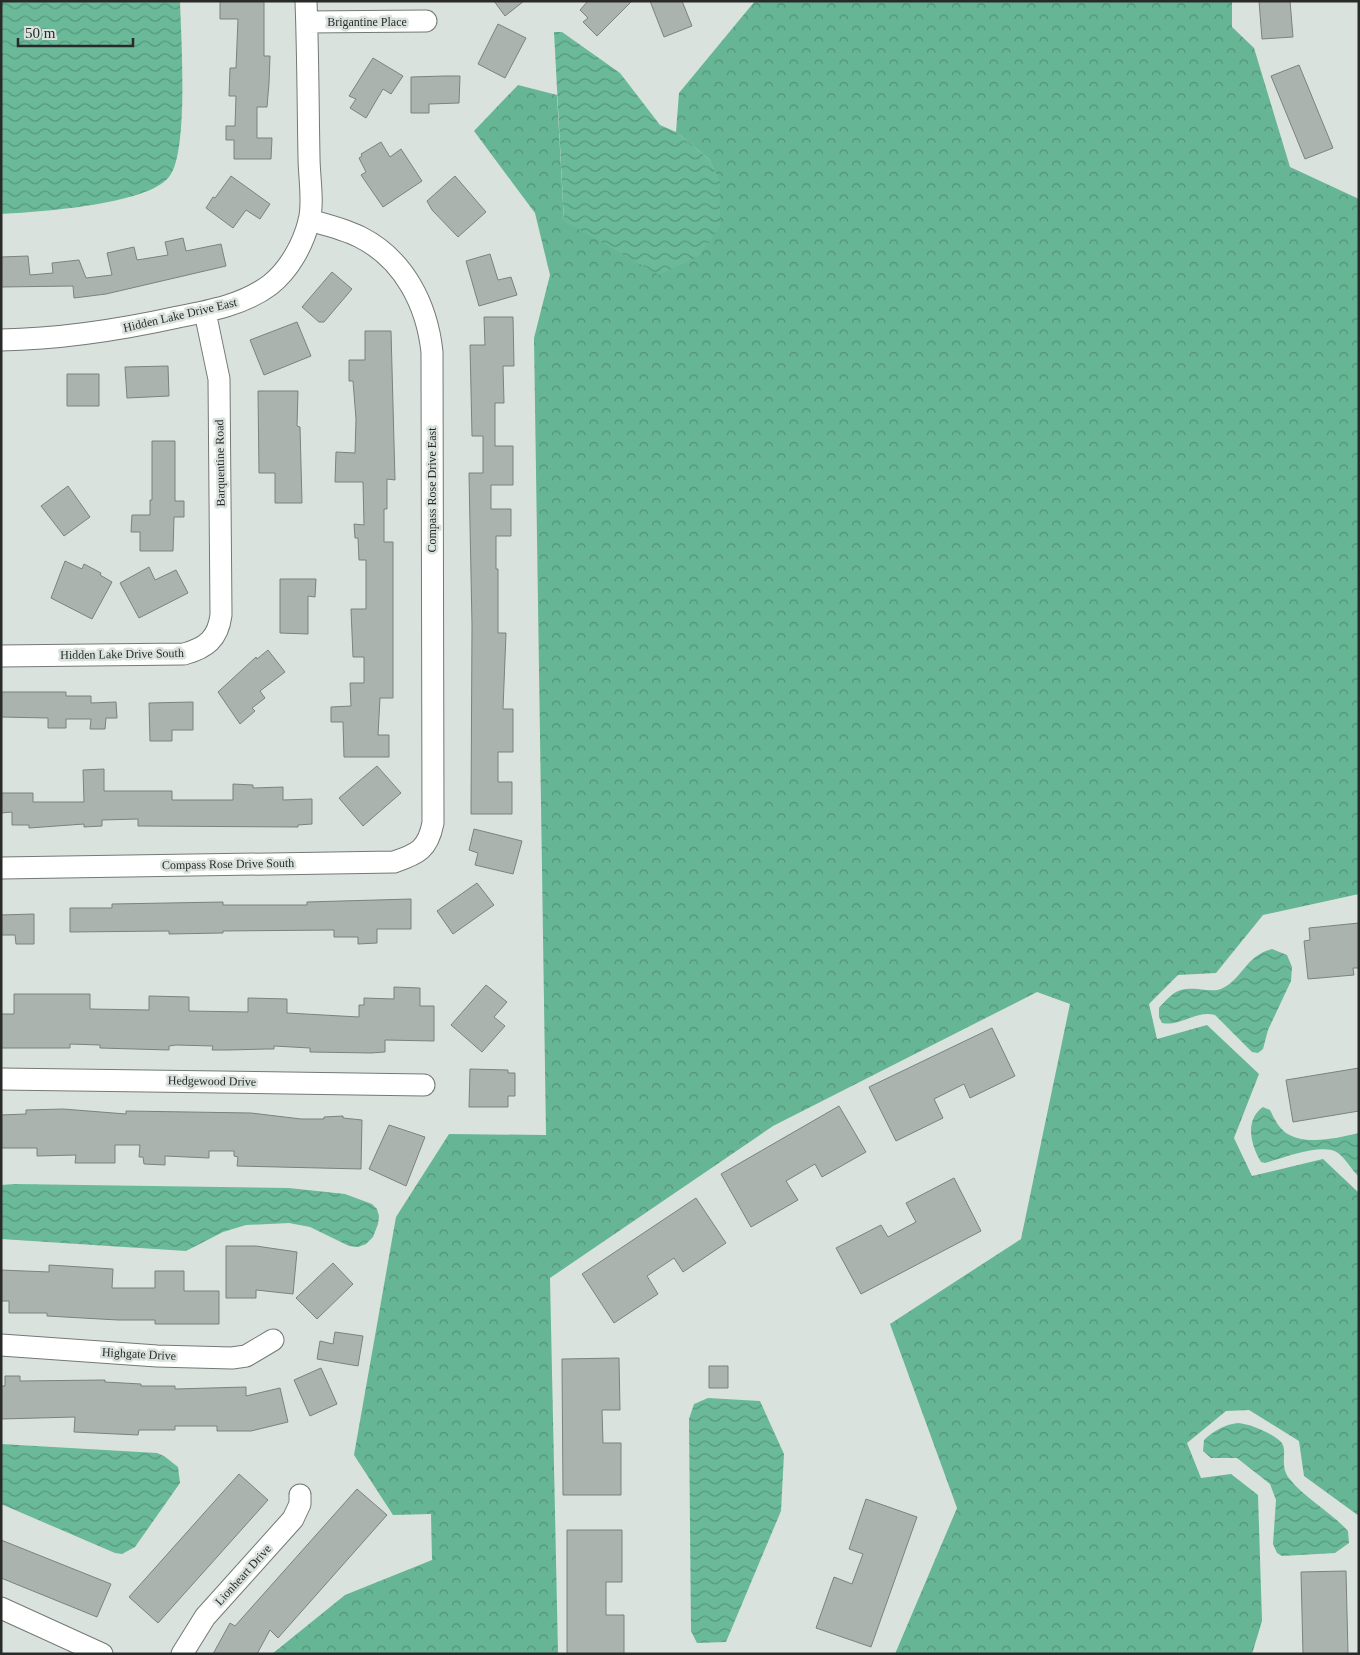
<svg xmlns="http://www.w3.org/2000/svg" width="1360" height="1655" font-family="Georgia,serif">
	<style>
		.forest { fill: url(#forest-crowns) }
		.water { fill: url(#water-waves) }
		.building { fill: #abb3af; stroke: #7b827f }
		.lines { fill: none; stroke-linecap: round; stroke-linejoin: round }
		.minor-casing { stroke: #727976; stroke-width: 23 }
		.minor { stroke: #fff; stroke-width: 21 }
		.labels { text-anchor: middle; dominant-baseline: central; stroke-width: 5; stroke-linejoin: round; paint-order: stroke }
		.street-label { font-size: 12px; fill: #282b29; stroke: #dae2de }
	</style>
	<defs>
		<pattern id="forest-crowns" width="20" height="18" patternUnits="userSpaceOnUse" patternTransform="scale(1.25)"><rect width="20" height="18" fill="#66b594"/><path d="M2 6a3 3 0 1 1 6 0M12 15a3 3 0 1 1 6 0" fill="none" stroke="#549379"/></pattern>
		<pattern id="water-waves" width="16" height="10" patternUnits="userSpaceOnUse" patternTransform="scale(1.25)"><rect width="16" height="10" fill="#6aba99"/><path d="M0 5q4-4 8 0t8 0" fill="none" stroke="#57977d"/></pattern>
	</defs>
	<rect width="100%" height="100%" fill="#dae2de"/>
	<path class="forest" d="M 755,1 L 1232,1 L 1232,27 L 1254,48 L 1290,167 L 1359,199 L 1359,894 L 1263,915 L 1216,973 L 1178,975 L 1149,1004 L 1157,1039 L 1207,1025 L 1259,1074 L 1234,1138 L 1252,1176 L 1323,1159 L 1359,1193 L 1359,1516 L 1304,1476 L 1299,1441 L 1249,1410 L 1226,1411 L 1187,1443 L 1201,1478 L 1231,1474 L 1258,1495 L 1262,1621 L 1252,1654 L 895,1654 L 957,1508 L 890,1324 L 1021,1239 L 1070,1004 L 1037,992 L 773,1126 L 550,1278 L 558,1654 L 272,1654 L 345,1595 L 432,1560 L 431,1514 L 393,1515 L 354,1455 L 396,1217 L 449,1134 L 546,1135 L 534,338 L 550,275 L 535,213 L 474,131 L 518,85 L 557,95 L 564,221 L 720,227 L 719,181 L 709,159 L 676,132 L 679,93 Z"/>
	<path class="water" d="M 1,1 L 180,1 C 181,36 189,154 169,177 C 147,205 37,212 1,214 Z
		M 554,32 L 562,32 L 620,73 L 660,125 L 676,132 L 709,159 L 720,182 L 720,227 L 699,256 L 659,275 L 564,221 Z
		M 1272,949 L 1287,955 L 1292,967 L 1291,981 L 1268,1030 L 1263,1049 L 1258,1053 L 1252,1052 L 1215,1015 C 1196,1010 1180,1027 1162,1023 L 1159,1017 L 1159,1008 C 1176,989 1180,987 1206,990 C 1211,990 1216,991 1221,989 C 1243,979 1245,956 1272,949 Z
		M 1263,1107 L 1270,1110 C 1274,1118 1278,1127 1286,1133 C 1306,1146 1337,1138 1359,1133 L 1359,1177 C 1352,1170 1346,1159 1338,1153 C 1323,1142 1281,1159 1265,1163 L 1261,1162 C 1251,1146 1244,1120 1263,1107 Z
		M 15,1184 L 289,1188 L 345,1194 L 372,1204 L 377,1209 L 379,1216 L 378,1224 L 373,1237 L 366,1244 L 358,1247 L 349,1246 L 310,1227 L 289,1223 L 246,1225 L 223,1232 L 186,1251 L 1,1239 L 1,1185 Z
		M 708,1398 L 760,1401 L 784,1454 L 781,1511 L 726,1642 L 697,1643 L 691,1631 L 689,1419 L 694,1404 Z
		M 1238,1423 C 1251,1424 1271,1433 1280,1441 C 1289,1449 1279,1464 1288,1477 C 1305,1499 1330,1511 1348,1531 L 1349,1543 L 1335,1553 L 1282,1556 L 1277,1553 L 1273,1544 L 1276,1500 L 1270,1484 L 1237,1458 L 1211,1458 L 1203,1451 L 1204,1440 C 1213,1431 1226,1424 1238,1423 Z
		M 1,1444 L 157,1453 L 164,1456 L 178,1467 L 180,1483 L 135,1547 L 122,1554 L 115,1553 L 1,1504 Z"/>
	<path class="building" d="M 220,1 L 264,1 L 264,56 L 270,56 L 269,83 L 267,107 L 257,107 L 257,138 L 272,138 L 271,159 L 234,159 L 234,140 L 226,140 L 226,126 L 235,126 L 236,96 L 229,96 L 230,68 L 236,68 L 238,19 L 220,19 Z
		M 494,1 L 524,1 L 505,16 Z
		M 588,1 L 632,1 L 597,36 L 583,22 L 588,18 L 580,10 Z
		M 650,1 L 682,1 L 692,26 L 664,37 Z
		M 1259,1 L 1290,1 L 1293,37 L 1262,39 Z
		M 498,24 L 526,38 L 505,78 L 478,64 Z
		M 373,58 L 403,76 L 391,94 L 383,89 L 366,118 L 350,108 L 356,99 L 349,96 Z
		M 1299,65 L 1333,148 L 1305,159 L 1271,76 Z
		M 444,76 L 460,76 L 459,103 L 429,104 L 429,113 L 411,113 L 411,77 Z
		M 381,142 L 390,157 L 401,149 L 422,181 L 383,207 L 361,175 L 366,172 L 359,158 L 362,156 L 361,154 Z
		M 231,176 L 270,204 L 260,219 L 246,210 L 233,228 L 206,208 L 213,197 L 215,198 Z
		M 455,176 L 486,212 L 458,237 L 432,210 L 427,201 Z
		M 183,238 L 186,251 L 221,244 L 226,266 L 106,294 L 74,298 L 73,286 L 1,287 L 1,257 L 28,256 L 30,275 L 53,273 L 52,263 L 79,260 L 86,278 L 112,275 L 107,253 L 134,247 L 137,260 L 168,255 L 165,242 Z
		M 490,254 L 498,280 L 511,277 L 517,295 L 479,306 L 466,261 Z
		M 332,272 L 352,289 L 324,322 L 319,322 L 302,307 Z
		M 484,317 L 513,317 L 514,366 L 503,366 L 504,403 L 495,403 L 495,446 L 513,446 L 513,485 L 491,485 L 491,509 L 511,509 L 511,536 L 496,536 L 496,569 L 498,569 L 498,633 L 506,633 L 503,709 L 513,709 L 513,752 L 498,752 L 498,782 L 512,782 L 512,814 L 471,814 L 472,625 L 469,473 L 483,473 L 483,436 L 472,436 L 470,345 L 485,345 Z
		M 297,322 L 311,356 L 264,375 L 250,340 Z
		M 365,331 L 391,331 L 395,480 L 387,479 L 387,509 L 384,509 L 384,542 L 393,542 L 393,698 L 380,698 L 378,735 L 389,735 L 389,757 L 344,757 L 343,722 L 331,722 L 331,707 L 351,706 L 350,683 L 364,683 L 364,657 L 353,657 L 351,609 L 366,609 L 366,560 L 359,560 L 358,538 L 355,538 L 354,524 L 364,525 L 363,482 L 335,482 L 336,452 L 355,453 L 356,419 L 353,381 L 349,381 L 349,360 L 365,360 Z
		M 168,366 L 169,396 L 127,398 L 125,367 Z
		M 67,374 L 99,374 L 99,406 L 67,406 Z
		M 258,391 L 298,391 L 297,426 L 300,427 L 302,503 L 275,503 L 275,473 L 259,473 Z
		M 152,441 L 175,441 L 175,501 L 184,501 L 184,517 L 174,517 L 173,551 L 140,551 L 140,532 L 131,532 L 132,515 L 150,515 L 150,500 L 152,500 Z
		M 68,486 L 90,517 L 64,536 L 41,506 Z
		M 65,561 L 82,569 L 84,564 L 101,573 L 100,575 L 112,582 L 92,619 L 51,598 Z
		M 149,567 L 155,580 L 176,570 L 188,593 L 139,618 L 120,583 Z
		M 280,579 L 316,579 L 315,597 L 308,596 L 308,634 L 280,633 Z
		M 268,650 L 285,672 L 260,691 L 265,698 L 252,708 L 255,711 L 240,724 L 218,692 L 256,657 L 257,659 Z
		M 1,692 L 66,692 L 66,696 L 91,696 L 91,703 L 116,702 L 117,718 L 106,718 L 105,729 L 90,729 L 91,719 L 66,719 L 66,728 L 48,728 L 48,718 L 1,717 Z
		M 193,702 L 193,730 L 172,730 L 172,741 L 150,741 L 149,703 Z
		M 377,766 L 401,793 L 363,826 L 339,798 Z
		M 104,769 L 104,791 L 172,791 L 172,800 L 233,800 L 233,784 L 253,785 L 253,788 L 283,787 L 283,800 L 312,799 L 312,824 L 298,825 L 298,827 L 138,826 L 138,819 L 102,820 L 102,826 L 84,827 L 84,824 L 29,828 L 29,825 L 12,825 L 12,812 L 1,813 L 1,793 L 33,793 L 33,802 L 84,802 L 83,770 Z
		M 474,829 L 522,841 L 513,874 L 475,865 L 478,853 L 469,850 Z
		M 477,883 L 494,905 L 453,934 L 437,911 Z
		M 411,899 L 411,929 L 377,929 L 377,943 L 358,944 L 358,937 L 334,937 L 334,930 L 223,931 L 223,933 L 169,934 L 169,931 L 70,932 L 70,908 L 112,908 L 112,904 L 223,902 L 223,905 L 307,905 L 307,902 Z
		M 34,914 L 34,944 L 16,944 L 15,935 L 1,935 L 1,915 Z
		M 1359,923 L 1359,968 L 1353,968 L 1354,975 L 1308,979 L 1304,941 L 1310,940 L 1309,928 Z
		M 486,985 L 507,1002 L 494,1017 L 505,1026 L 482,1052 L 451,1025 Z
		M 394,987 L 420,988 L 420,1006 L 434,1006 L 434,1041 L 385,1040 L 385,1052 L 371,1053 L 310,1052 L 310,1048 L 274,1046 L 274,1049 L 267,1049 L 228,1050 L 212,1050 L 213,1046 L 176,1045 L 169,1046 L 169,1050 L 100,1048 L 100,1045 L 70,1044 L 70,1048 L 1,1048 L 1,1014 L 14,1014 L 14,994 L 90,994 L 90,1009 L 149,1010 L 149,996 L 189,997 L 189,1011 L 248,1012 L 248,998 L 287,999 L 287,1013 L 359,1017 L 359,1005 L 364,1005 L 364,998 L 394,999 Z
		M 992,1028 L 1015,1076 L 970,1098 L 964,1084 L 934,1099 L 943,1118 L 896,1141 L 869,1087 Z
		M 1359,1068 L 1359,1111 L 1293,1122 L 1286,1080 Z
		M 470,1069 L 508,1070 L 508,1073 L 515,1073 L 515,1096 L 508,1096 L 508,1107 L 469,1107 Z
		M 839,1106 L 866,1152 L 822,1177 L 815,1164 L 786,1181 L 798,1200 L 751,1227 L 721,1174 Z
		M 63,1109 L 126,1114 L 126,1111 L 251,1113 L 301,1119 L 324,1119 L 324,1117 L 343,1116 L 343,1118 L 362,1120 L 361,1169 L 237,1166 L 238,1157 L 234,1156 L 234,1151 L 209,1151 L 209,1158 L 165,1156 L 165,1165 L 144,1164 L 143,1157 L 139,1157 L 140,1145 L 115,1145 L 115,1163 L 75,1163 L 76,1155 L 37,1156 L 37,1148 L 1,1148 L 1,1115 L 26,1114 L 26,1110 Z
		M 389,1125 L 425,1137 L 406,1186 L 369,1169 Z
		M 954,1178 L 981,1231 L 861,1294 L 836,1248 L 881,1225 L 888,1237 L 916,1222 L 906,1203 Z
		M 696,1198 L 726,1243 L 683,1272 L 674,1258 L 647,1276 L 658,1294 L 614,1323 L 582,1274 Z
		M 226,1246 L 256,1246 L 297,1252 L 293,1294 L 256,1290 L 256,1298 L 226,1298 Z
		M 333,1263 L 353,1284 L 317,1319 L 296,1298 Z
		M 49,1265 L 113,1269 L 112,1288 L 155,1288 L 155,1271 L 184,1271 L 184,1291 L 219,1291 L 219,1324 L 155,1324 L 155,1320 L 118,1320 L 47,1316 L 47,1313 L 9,1313 L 9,1301 L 1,1301 L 1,1270 L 49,1272 Z
		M 335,1332 L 363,1336 L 358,1366 L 317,1359 L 320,1341 L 333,1344 Z
		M 619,1358 L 620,1410 L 602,1410 L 603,1443 L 621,1443 L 621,1495 L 563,1495 L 562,1359 Z
		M 709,1366 L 728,1366 L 728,1388 L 709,1388 Z
		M 321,1368 L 337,1404 L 310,1416 L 294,1380 Z
		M 5,1376 L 20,1376 L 20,1381 L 105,1380 L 105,1382 L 141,1384 L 141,1386 L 175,1386 L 175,1389 L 246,1387 L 246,1396 L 280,1388 L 288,1422 L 251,1431 L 217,1431 L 217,1426 L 175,1426 L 175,1430 L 139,1430 L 138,1435 L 74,1432 L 75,1417 L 1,1419 L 1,1386 L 5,1386 Z
		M 239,1474 L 268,1500 L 158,1623 L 129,1597 Z
		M 357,1489 L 387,1515 L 278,1638 L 270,1630 L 257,1654 L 213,1654 L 230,1623 L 235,1626 Z
		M 866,1499 L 917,1517 L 871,1647 L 816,1628 L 834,1577 L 852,1584 L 863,1554 L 849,1549 Z
		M 567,1530 L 622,1530 L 622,1582 L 606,1582 L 606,1615 L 624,1615 L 624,1654 L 567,1654 Z
		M 1,1540 L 111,1584 L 97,1617 L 1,1578 Z
		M 1346,1571 L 1348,1654 L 1303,1654 L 1301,1572 Z"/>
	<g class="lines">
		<defs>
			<path id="minor" d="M 307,22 L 426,21
				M 1,340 C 62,339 119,330 178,317 C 210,311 243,305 270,285 C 289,270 303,245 309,221 C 314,202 309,177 309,157 C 308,105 308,53 306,1
				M 1,656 L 184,654 C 206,648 218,639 221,615 L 219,379 L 205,312
				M 1,868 L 394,862 C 418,854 428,849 433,823 L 432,352 C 427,305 404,259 360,237 C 344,229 327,225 309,220
				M 1,1079 L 424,1085
				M 1,1345 L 157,1356 L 232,1358 L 246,1356 L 273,1340
				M 1,1608 L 102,1654
				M 182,1654 L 205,1617 L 293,1519 L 300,1504 L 300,1495"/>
		</defs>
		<use href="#minor" class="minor-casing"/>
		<use href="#minor" class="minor"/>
	</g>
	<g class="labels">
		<g class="street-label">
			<text x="367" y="22">Brigantine Place</text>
			<text transform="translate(180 315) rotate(-13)">Hidden Lake Drive East</text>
			<text transform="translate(220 463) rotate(-91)">Barquentine Road</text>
			<text transform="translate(432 490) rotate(-90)">Compass Rose Drive East</text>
			<text transform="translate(122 654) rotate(-1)">Hidden Lake Drive South</text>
			<text transform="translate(228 864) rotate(-1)">Compass Rose Drive South</text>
			<text transform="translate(212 1081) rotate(1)">Hedgewood Drive</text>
			<text transform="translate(139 1354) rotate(3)">Highgate Drive</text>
			<text transform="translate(243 1575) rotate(-48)">Lionheart Drive</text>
		</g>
	</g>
	<rect width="1360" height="1655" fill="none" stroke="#282b29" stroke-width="5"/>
	<path d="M18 38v8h115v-8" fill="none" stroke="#282b29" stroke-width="2.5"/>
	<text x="25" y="38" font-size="15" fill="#282b29" stroke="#dae2de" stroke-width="4" paint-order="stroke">50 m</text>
</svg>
